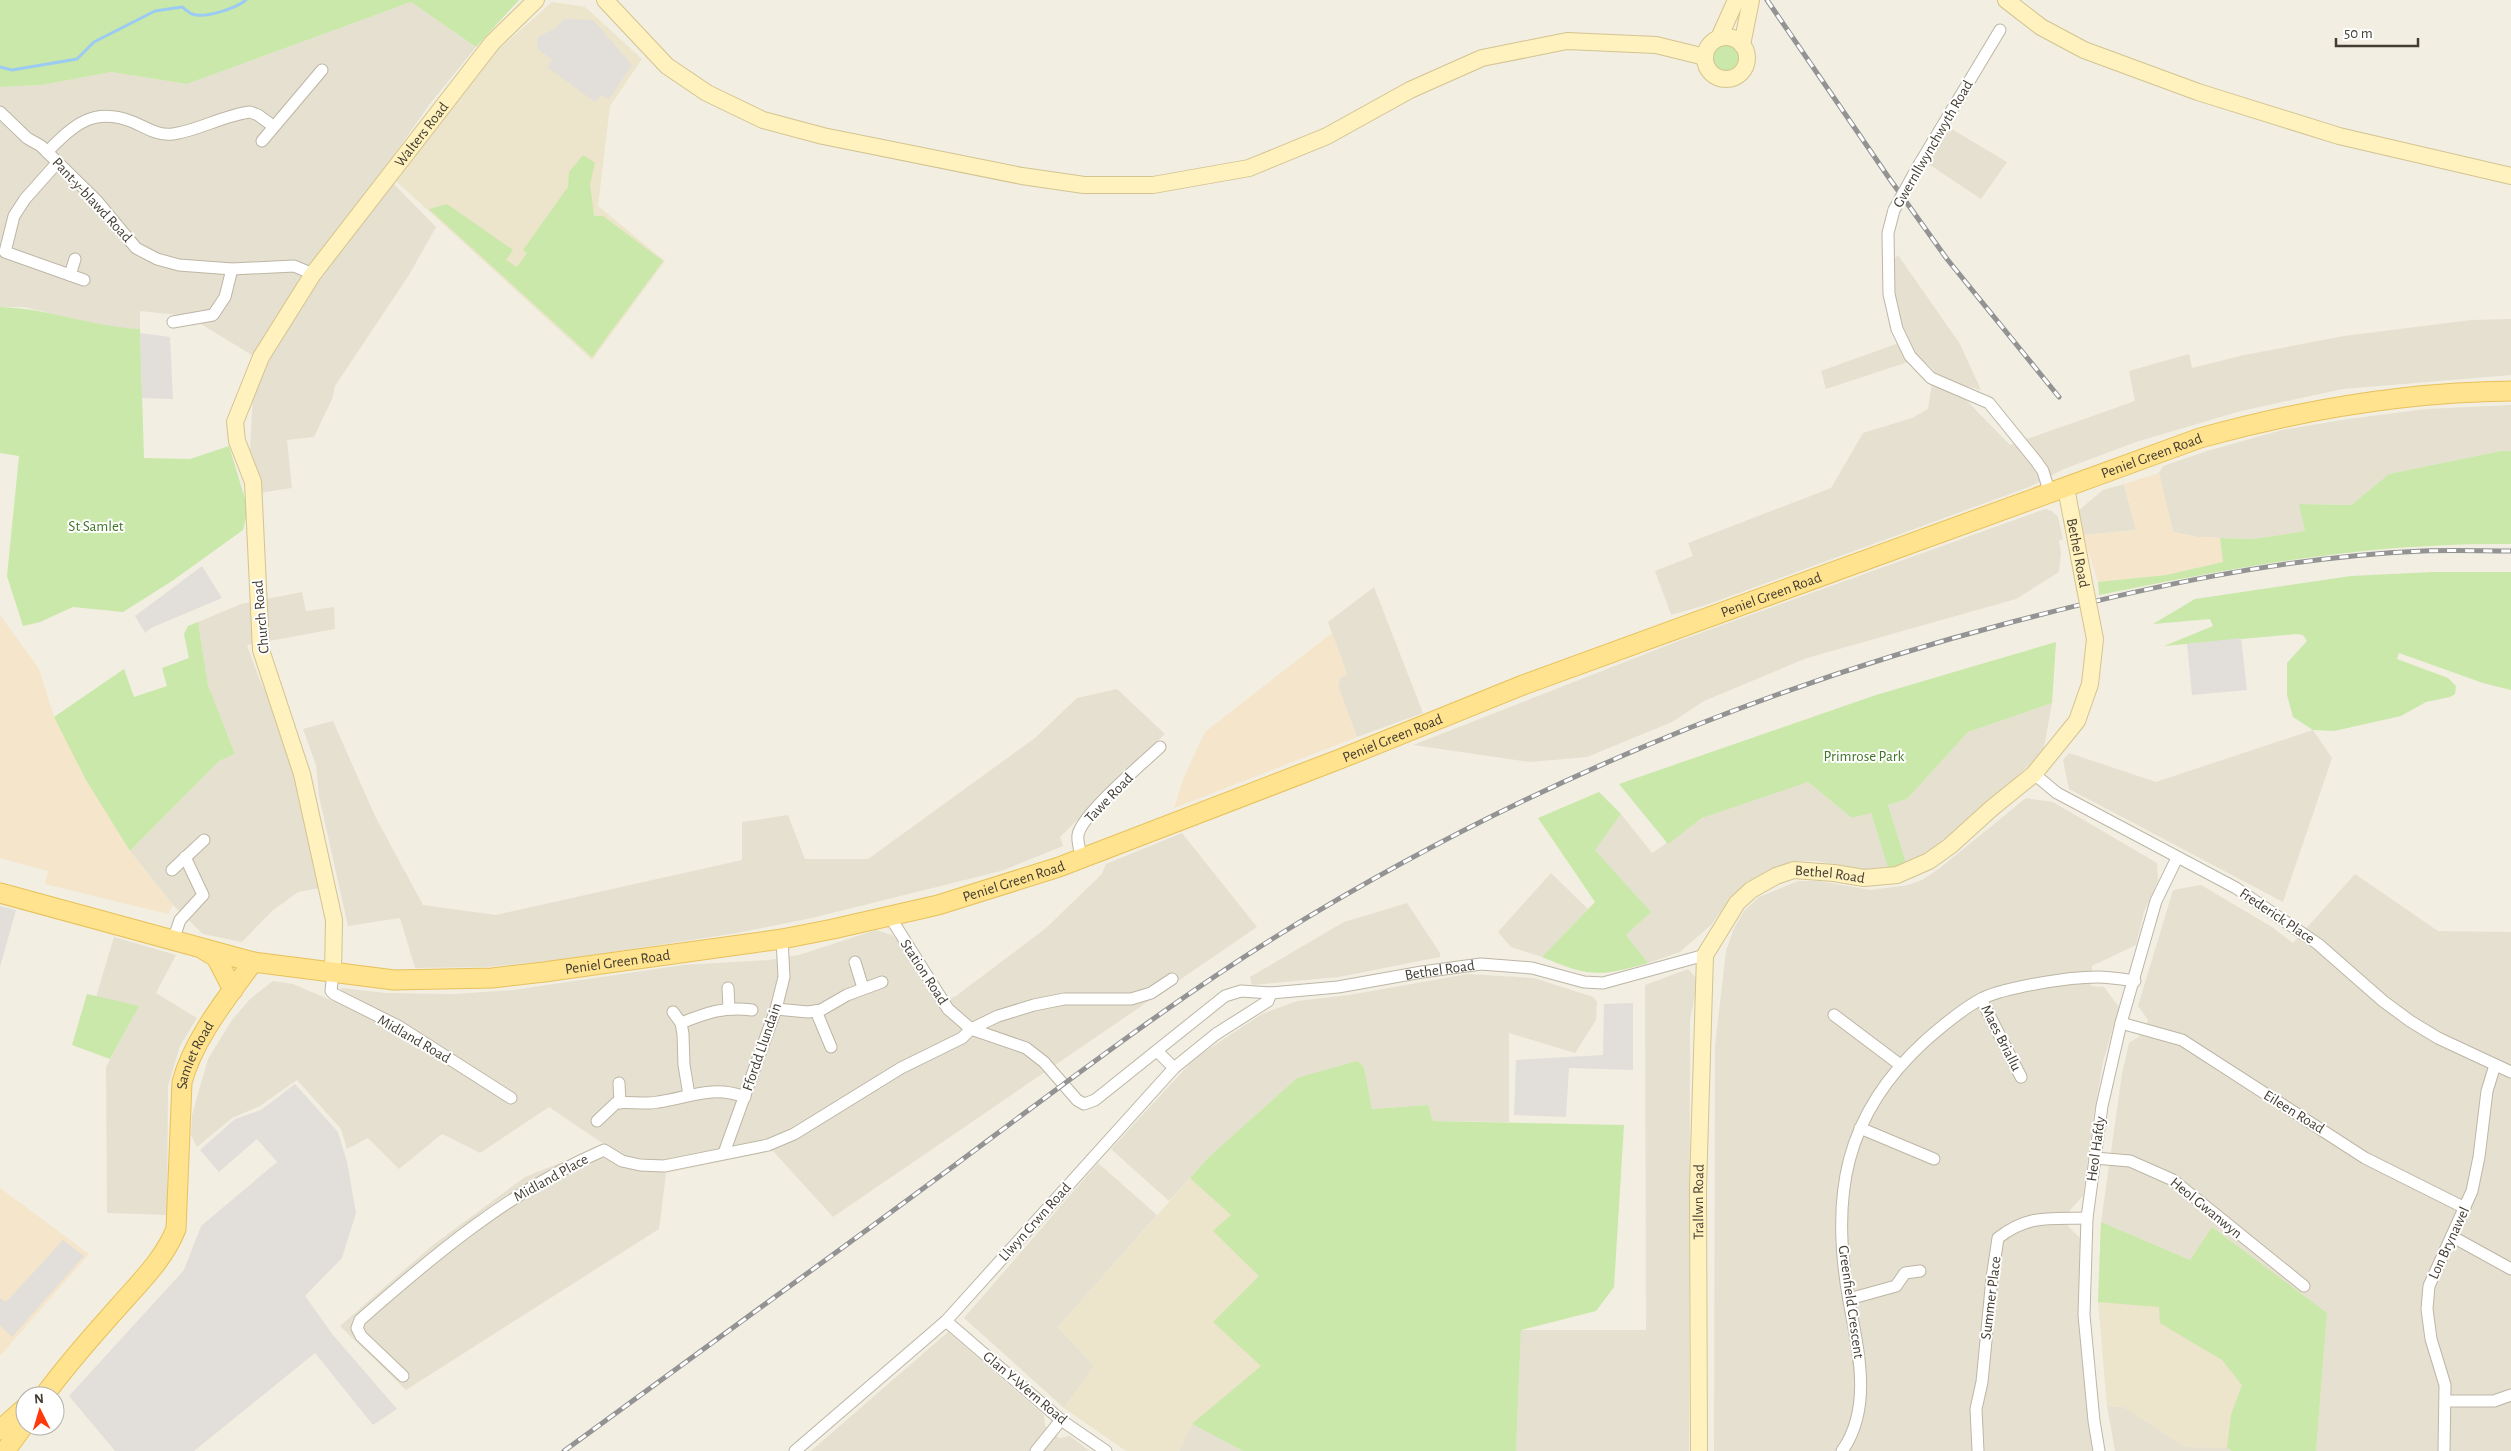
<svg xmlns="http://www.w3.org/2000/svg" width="2511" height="1451" font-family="'Alegreya Sans',sans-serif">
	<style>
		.residential { fill: #e6e0d0 }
		.commercial { fill: #f5e5cb }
		.education { fill: #ece4cb }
		.green { fill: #c9e8a9 }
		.parking { fill: #e2dfdb }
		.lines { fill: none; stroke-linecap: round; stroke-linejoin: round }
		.stream { stroke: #9bcbf2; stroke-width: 3 }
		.street-casing { stroke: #bdb6a5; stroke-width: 13 }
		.secondary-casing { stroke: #d3c490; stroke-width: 18 }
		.primary-casing { stroke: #e7c15b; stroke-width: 21 }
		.street { stroke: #fff; stroke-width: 11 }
		.secondary { stroke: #fff2bf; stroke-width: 16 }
		.primary { stroke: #ffe38e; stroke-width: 19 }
		.rail-casing { stroke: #939393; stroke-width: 5 }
		.rail { stroke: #fff; stroke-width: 3; stroke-dasharray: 9; stroke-linecap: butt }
		.street-bridge-casing { stroke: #bdb6a5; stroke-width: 13; stroke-linecap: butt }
		.secondary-bridge-casing { stroke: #d3c490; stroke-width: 18; stroke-linecap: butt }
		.street-bridge { stroke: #fff; stroke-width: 11 }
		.secondary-bridge { stroke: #fff2bf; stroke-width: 16 }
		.labels { text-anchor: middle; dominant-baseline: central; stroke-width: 4; stroke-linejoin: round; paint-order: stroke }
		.street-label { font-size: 15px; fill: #433d33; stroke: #fff }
		.park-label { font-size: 15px; fill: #417625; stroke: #fff }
	</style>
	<rect width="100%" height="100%" fill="#f2eee2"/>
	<path class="residential" d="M 411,2 L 476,47 L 429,105 L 382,172 L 436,227 L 409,275 L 335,386 L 332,399 L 314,437 L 287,440 L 292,488 L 259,493 L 250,450 L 255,357 L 188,316 L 140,311 L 140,329 L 113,328 L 24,307 L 0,307 L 0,87 L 42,85 L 111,72 L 187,84 Z
		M 1950,128 L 2007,162 L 1981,199 L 1927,163 Z
		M 1898,255 L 1960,344 L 1981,390 L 1966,386 L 1967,401 L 2010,445 L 2135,401 L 2129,371 L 2189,354 L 2192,368 L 2244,355 L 2344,336 L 2471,320 L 2511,319 L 2511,375 L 2343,389 L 2241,411 L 2136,442 L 2064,469 L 2029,487 L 1706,605 L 1671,615 L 1655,571 L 1693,556 L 1688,543 L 1831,488 L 1863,433 L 1912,418 L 1928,409 L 1934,370 L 1920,358 L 1826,389 L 1821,371 L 1907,340 L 1901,327 L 1894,297 L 1893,260 Z
		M 2511,405 L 2511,451 L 2501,451 L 2389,474 L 2351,505 L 2300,504 L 2305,531 L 2254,539 L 2198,537 L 2173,532 L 2159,473 L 2163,466 L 2207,451 L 2282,430 L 2348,419 L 2426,409 Z
		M 2124,484 L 2136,530 L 2083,535 L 2078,511 L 2103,490 Z
		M 2045,509 L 2052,511 L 2058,517 L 2063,539 L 2059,541 L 2061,553 L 2059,572 L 2016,599 L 1807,658 L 1704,701 L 1672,722 L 1587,757 L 1530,762 L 1413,745 L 1681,640 Z
		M 1374,587 L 1423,713 L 1357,737 L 1338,686 L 1340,678 L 1347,674 L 1328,622 Z
		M 302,592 L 306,611 L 334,607 L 335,629 L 247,645 L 259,678 L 285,734 L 320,888 L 298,892 L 272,911 L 242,942 L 203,934 L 173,905 L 130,851 L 219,761 L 235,754 L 208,685 L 198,622 L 241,604 Z
		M 1117,689 L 1165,734 L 1060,837 L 1063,846 L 1001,871 L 812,918 L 737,933 L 561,960 L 487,967 L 415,968 L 400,918 L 348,926 L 319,796 L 316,765 L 303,729 L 333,721 L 375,816 L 423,905 L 496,915 L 742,860 L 742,822 L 788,815 L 805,859 L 868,859 L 1035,738 L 1077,698 Z
		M 2052,703 L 2043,753 L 1940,845 L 1923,857 L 1906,863 L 1888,805 L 1907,799 L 1968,732 Z
		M 2313,730 L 2332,758 L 2283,902 L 2069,789 L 2063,760 L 2069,753 L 2156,782 Z
		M 1808,782 L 1852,818 L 1871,813 L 1888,868 L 1869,871 L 1817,861 L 1794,861 L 1774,868 L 1734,894 L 1711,925 L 1680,952 L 1648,963 L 1626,935 L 1651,912 L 1595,850 L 1621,814 L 1652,853 L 1704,817 Z
		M 2026,798 L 2053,802 L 2157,863 L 2158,881 L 2144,912 L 2136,945 L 2092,966 L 2091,986 L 2104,987 L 2119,1007 L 2103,1062 L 2093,1120 L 2083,1196 L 2070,1210 L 2068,1226 L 2080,1238 L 2079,1327 L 2092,1451 L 1714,1451 L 1715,1046 L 1726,951 L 1734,928 L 1744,911 L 1759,897 L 1798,881 L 1819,881 L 1871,890 L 1908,885 L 1922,880 L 1940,868 Z
		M 1182,833 L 1257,927 L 833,1217 L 773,1151 L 666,1173 L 659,1229 L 406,1390 L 340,1326 L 433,1245 L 525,1177 L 605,1145 L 549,1107 L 480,1153 L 442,1134 L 399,1169 L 368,1138 L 347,1149 L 341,1129 L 297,1080 L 260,1106 L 232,1118 L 197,1147 L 191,1135 L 192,1115 L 208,1059 L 232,1020 L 250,999 L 273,981 L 293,984 L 335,1002 L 342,988 L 386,993 L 454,994 L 513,990 L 683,965 L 769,960 L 799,955 L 876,930 L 892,935 L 908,951 L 941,1002 L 956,996 L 1045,929 L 1102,874 L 1106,864 Z
		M 1551,873 L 1588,909 L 1542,957 L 1511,947 L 1498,932 Z
		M 2355,874 L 2438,931 L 2511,932 L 2511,1451 L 2316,1451 L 2327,1313 L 2212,1227 L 2190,1260 L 2101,1222 L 2122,1074 L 2129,1043 L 2143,1034 L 2148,1020 L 2138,1006 L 2173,890 L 2201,885 L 2272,927 L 2293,943 Z
		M 1407,903 L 1440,953 L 1440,957 L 1339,977 L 1252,985 L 1250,977 L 1344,922 Z
		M 114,937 L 176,955 L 156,993 L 197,1018 L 180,1046 L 168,1086 L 167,1215 L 107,1213 L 106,1067 L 138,1007 L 96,997 Z
		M 1688,969 L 1698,980 L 1690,1020 L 1689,1451 L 1516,1451 L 1521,1330 L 1646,1330 L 1645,985 Z
		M 1468,974 L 1534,978 L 1593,997 L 1597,1002 L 1596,1020 L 1575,1053 L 1509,1033 L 1509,1122 L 1433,1121 L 1428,1105 L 1372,1109 L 1364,1067 L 1297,1078 L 1209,1157 L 1169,1201 L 1111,1149 L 1195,1058 L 1262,1014 L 1297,1001 L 1349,995 Z
		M 1098,1163 L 1157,1215 L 1058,1327 L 1094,1366 L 1064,1408 L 964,1318 Z
		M 948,1332 L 1044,1415 L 1045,1426 L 1059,1438 L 1070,1436 L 1090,1451 L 811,1451 Z
		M 2107,1406 L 2124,1407 L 2185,1447 L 2227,1448 L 2232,1451 L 2115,1451 Z
		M 1192,1424 L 1243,1451 L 1179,1451 Z"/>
	<path class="commercial" d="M 2159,473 L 2173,532 L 2198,537 L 2220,538 L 2223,562 L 2166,575 L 2098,582 L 2083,535 L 2136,530 L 2124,484 Z
		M 0,615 L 39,669 L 54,717 L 130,851 L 173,905 L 168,914 L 45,884 L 48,871 L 0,858 Z
		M 1332,633 L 1347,674 L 1340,678 L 1338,686 L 1357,737 L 1174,808 L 1184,777 L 1205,732 Z
		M 0,1188 L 89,1254 L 0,1356 Z"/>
	<path class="education" d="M 552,2 L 585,7 L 642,59 L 610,106 L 598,206 L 665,261 L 592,360 L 396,181 L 497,51 Z
		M 1357,1061 L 1364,1067 L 1372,1109 L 1410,1240 L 1193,1424 L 1179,1451 L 1126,1451 L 1064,1408 L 1094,1366 L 1058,1327 L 1209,1157 L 1297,1078 Z
		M 2101,1222 L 2190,1260 L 2212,1227 L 2327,1313 L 2316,1451 L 2232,1451 L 2227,1448 L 2185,1447 L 2124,1407 L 2107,1406 L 2098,1302 Z"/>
	<path class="green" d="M 0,0 L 519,0 L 476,47 L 411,2 L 187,84 L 111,72 L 42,85 L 0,87 Z
		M1711 58a14 14 0 1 1 28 0a14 14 0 1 1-28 0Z
		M 583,155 L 595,163 L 590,184 L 594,216 L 603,216 L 663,261 L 592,357 L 429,209 L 447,204 L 513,250 L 506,260 L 517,267 L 527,253 L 523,250 L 568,187 L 569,172 Z
		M 0,307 C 48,308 92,327 140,329 L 144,458 L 190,459 L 229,446 L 248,509 L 243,530 L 172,581 L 123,612 L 73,607 L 40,622 L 23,626 L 7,576 L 19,456 L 0,453 Z
		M 2501,451 L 2511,451 L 2511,544 C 2369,542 2237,567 2099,595 L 2098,582 L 2166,575 L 2223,562 L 2220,538 L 2254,539 L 2305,531 L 2299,504 L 2351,505 L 2389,474 Z
		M 2433,572 L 2511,572 L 2511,690 L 2483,683 L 2399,653 L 2397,659 L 2448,678 L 2456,686 L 2455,694 L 2450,697 L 2426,702 L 2401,716 L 2334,731 L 2313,730 L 2293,717 L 2287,695 L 2287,663 L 2307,641 L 2303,635 L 2296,634 L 2164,646 L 2213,626 L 2210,619 L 2153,624 L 2195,599 L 2351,576 Z
		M 198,622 L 208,685 L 235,754 L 219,761 L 130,851 L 86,780 L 54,717 L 124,669 L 134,697 L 167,686 L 162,668 L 189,658 L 184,634 L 188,626 Z
		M 2056,642 L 2052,703 L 1968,732 L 1907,799 L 1888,805 L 1906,863 L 1888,868 L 1871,813 L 1852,818 L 1808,782 L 1702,818 L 1668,844 L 1619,784 L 1876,695 Z
		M 1599,792 L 1621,814 L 1595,850 L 1651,912 L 1626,935 L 1648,963 C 1599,977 1589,977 1542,957 L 1595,902 L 1538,818 Z
		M 87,994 L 139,1006 L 110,1059 L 72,1045 Z
		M 1357,1061 L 1364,1067 L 1372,1109 L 1428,1105 L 1433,1121 L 1624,1125 L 1614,1287 L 1596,1311 L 1521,1330 L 1516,1451 L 1243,1451 L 1192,1424 L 1261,1366 L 1213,1322 L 1259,1276 L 1213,1231 L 1231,1215 L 1190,1178 L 1209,1157 L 1297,1078 Z
		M 2101,1222 L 2190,1260 L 2212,1227 L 2327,1313 L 2316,1451 L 2232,1451 L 2227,1448 L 2231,1415 L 2242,1385 L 2222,1360 L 2160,1323 L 2159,1307 L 2098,1302 Z"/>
	<path class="parking" d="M 565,19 L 593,20 L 632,65 L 609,99 L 601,95 L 595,102 L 547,67 L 552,60 L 537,48 L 538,37 L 554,29 Z
		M 140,333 L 170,337 L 173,399 L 142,398 Z
		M 202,566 L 222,598 L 151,628 L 145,633 L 135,616 Z
		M 2241,638 L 2247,690 L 2192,695 L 2187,644 Z
		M 0,906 L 16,910 L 0,967 Z
		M 1633,1003 L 1633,1070 L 1569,1068 L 1566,1117 L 1514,1115 L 1516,1060 L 1603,1055 L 1604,1004 Z
		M 295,1084 L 338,1132 L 347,1162 L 356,1213 L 342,1258 L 305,1296 L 333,1335 L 397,1409 L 373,1425 L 315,1353 L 194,1451 L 115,1451 L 69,1396 L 184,1270 L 201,1226 L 277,1162 L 257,1139 L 219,1172 L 200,1150 L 235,1119 L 261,1110 Z
		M 63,1240 L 84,1256 L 12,1337 L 0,1325 L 0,1298 L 6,1302 Z"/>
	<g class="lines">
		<path class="stream" d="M 0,67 L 12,70 L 77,59 L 94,42 L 155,11 L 182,7 C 185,9 189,13 192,14 C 205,19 236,8 246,0"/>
		<defs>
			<g id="street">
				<path d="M 0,112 L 27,138 L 41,146 L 97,201 L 136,248 L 157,259 L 179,265 L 232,269 L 294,266 L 313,274"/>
				<path d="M 262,141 L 322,70"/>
				<path d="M 47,152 C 74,125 93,106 133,122 C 147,128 158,136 173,134 C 200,130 224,115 250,112 L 258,115 L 273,126"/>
				<path d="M 57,163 L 25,199 L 14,216 L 5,252 L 84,280"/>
				<path d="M 1920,163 L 2000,30"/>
				<path d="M 1894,210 L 1888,233 L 1889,294 L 1897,329 L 1910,356 L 1931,378 L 1989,403 L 2036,461 L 2043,471 L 2050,494"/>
				<path d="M 70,275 L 75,259"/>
				<path d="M 173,322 L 213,315 L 225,297 L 232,269"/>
				<path d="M 2034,774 L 2057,793 L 2236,888 L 2318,944 L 2383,1001 L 2410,1021 L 2438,1038 L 2511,1072"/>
				<path d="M 1082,858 C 1080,850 1077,843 1078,835 C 1081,815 1143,763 1160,747"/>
				<path d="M 172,870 L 204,840"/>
				<path id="s1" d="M 890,917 L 948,1009 L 971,1029 L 1026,1048 L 1044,1062 L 1077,1100 L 1084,1104 L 1095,1100 L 1225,996 L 1241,991 L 1271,993 L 1338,987 L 1422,972 L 1481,964 L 1532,968 L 1584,982 L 1603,983 L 1705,955"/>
				<path d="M 173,940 L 180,920 L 203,895 L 185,857"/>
				<path d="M 855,962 L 863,988"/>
				<path d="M 333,973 L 331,991 L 334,994 L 398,1026 L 511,1098"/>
				<path d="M 728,988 L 729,1008"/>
				<path d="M 1981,999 L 2021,1077"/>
				<path d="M 776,1009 L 808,1012 L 821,1010 L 847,995 L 882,982"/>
				<path d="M 816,1011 L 831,1047"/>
				<path d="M 673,1012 L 681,1023 L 683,1034 L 684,1065 L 689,1095"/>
				<path d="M 1834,1015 L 1899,1064"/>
				<path d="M 681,1023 C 706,1013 725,1006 752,1010"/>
				<path d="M 2121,1023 L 2182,1040 L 2365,1158 L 2465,1208"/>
				<path d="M 1157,1051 L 1174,1068"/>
				<path d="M 619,1083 L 620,1103"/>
				<path d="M 597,1121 L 616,1103 C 630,1101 644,1105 658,1102 C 691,1097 712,1085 745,1097"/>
				<path d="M 1860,1128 L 1934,1159"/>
				<path d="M 724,1153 L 776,1009 L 784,977 L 782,939"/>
				<path d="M 2095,1158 L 2130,1161 L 2173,1180 L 2304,1286"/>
				<path d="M 2453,1237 L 2511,1269"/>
				<path d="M 1849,1299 L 1896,1286 L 1905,1273 L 1920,1271"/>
				<path d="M 946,1321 L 1061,1420 L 1106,1451"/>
				<path d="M 403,1376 L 361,1336 L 357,1328 L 360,1320 C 435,1254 511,1190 604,1150 L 622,1161 L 640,1165 L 664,1166 L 768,1145 L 794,1134 L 901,1068 L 962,1038 L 971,1029 L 998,1016 L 1034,1005 L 1064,999 L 1131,999 L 1151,993 L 1172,979"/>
				<path d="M 2447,1401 L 2494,1401 L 2511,1395"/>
				<path d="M 795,1451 L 946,1321 L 1174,1068 L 1216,1034 L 1268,1001 L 1271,993"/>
				<path d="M 1036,1451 L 1061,1420"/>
				<path d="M 1842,1451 C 1873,1407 1858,1350 1849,1301 C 1830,1196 1844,1115 1925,1041 C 1942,1026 1963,1008 1983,998 C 2007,987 2069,977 2097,977 C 2110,977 2122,979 2135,981"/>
				<path d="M 1978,1451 L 1976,1409 L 1982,1382 L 1992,1278 L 1998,1238 C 2029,1214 2050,1219 2087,1218"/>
				<path d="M 2099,1451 L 2094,1421 L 2084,1315 L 2087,1218 L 2102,1106 L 2121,1023 L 2156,901 L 2177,858"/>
				<path d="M 2444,1451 L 2445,1385 L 2431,1339 L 2427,1309 L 2429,1286 L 2472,1191 L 2479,1157 L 2487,1091 L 2495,1065"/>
			</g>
			<g id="secondary">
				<path d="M 605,0 L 667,66 L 707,93 L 763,120 L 823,136 L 1022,176 L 1084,185 L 1153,185 L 1249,168 L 1327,136 L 1410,90 L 1482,58 L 1567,41 L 1656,45 L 1705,57"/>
				<path d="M 2006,0 L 2041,27 L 2084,50 L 2198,92 L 2339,136 L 2511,176"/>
				<circle cx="1726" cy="58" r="21"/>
				<path d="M 1719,38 L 1736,0"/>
				<path d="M 1742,45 L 1751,0"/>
				<path id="s2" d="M 2066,488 L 2085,588"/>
				<path id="s3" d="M 333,973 L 334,920 L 302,774 L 261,650 L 253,482 L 237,441 L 235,422 L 261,357 L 313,274 L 492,43 L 536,0"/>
				<path id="s4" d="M 1699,1451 L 1698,1187 L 1705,955 L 1737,903 L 1751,890 L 1776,876 L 1794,870 L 1834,873 L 1864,878 L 1897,875 L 1929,861 L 1950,846 L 1992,808 L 2034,774 L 2077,721 L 2090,684 L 2095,639"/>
			</g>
			<g id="primary">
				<path id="s5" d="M 0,893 L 253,962 L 394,980 L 492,978 L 544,972 L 782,939 L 833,929 L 938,905 L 1059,867 L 1340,759 L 1523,685 L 2200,438 C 2301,410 2406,392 2511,391"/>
				<path d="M 204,950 L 216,957 L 233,990"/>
				<path id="s6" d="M 44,1396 C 67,1364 94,1334 120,1305 C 141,1281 164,1259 176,1229 L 182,1082 C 194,1038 227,998 253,962"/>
				<path d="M 0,1430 L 25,1408"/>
				<path d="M 5,1451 L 25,1424"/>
			</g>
		</defs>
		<use href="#street" class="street-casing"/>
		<use href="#secondary" class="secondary-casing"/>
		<use href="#primary" class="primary-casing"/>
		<use href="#street" class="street"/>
		<use href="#secondary" class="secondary"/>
		<use href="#primary" class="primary"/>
		<defs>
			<path id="rail" d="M 1767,0 L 1889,178 L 1947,259 L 2059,397
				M 564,1451 C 694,1356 825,1261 955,1165 C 1060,1087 1165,1006 1277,936 C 1506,794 1752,690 2012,622 C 2146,587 2284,557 2423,551 C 2452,550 2482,551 2511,551"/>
		</defs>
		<use href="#rail" class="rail-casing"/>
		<use href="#rail" class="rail"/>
		<defs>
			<path id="street-bridge" d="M 1894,210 L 1920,163"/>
			<path id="secondary-bridge" d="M 2085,588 L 2095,639"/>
		</defs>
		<use href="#street-bridge" class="street-bridge-casing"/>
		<use href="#secondary-bridge" class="secondary-bridge-casing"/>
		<use href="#street-bridge" class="street-bridge"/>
		<use href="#secondary-bridge" class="secondary-bridge"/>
	</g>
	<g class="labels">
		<g class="street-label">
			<text stroke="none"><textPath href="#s3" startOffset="909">Walters Road</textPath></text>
			<text transform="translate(1933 144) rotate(-60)">Gwernllwynchwyth Road</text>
			<text transform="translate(92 200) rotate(47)">Pant-y-blawd Road</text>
			<text stroke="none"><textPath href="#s5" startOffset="2249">Peniel Green Road</textPath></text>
			<text stroke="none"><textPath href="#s2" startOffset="66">Bethel Road</textPath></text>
			<text stroke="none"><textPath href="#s5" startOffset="1844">Peniel Green Road</textPath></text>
			<text transform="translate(261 617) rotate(-95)">Church Road</text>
			<text stroke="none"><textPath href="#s5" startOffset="1439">Peniel Green Road</textPath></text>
			<text transform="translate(1109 798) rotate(-46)">Tawe Road</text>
			<text stroke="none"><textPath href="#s4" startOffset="660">Bethel Road</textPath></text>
			<text stroke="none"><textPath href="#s5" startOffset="1034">Peniel Green Road</textPath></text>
			<text transform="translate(2277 916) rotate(34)">Frederick Place</text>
			<text stroke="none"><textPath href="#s5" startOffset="629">Peniel Green Road</textPath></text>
			<text stroke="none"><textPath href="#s1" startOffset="674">Bethel Road</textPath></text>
			<text transform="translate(924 972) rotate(57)">Station Road</text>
			<text transform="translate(2001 1038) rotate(63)">Maes Briallu</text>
			<text transform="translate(414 1039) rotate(30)">Midland Road</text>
			<text transform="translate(762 1047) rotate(-71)">Ffordd Llundain</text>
			<text stroke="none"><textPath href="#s6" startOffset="390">Samlet Road</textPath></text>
			<text transform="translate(2294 1112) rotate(32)">Eileen Road</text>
			<text transform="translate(2096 1149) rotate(-82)">Heol Hafdy</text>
			<text transform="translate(551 1178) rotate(-29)">Midland Place</text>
			<text stroke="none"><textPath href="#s4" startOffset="249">Trallwn Road</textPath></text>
			<text transform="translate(2206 1208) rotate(39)">Heol Gwanwyn</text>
			<text transform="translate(1035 1222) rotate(-48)">Llwyn Crwn Road</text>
			<text transform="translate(2449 1243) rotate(-65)">Lon Brynawel</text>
			<text transform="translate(1991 1298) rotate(-83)">Summer Place</text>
			<text transform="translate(1851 1302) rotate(82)">Greenfield Crescent</text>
			<text transform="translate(1025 1388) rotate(40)">Glan Y-Wern Road</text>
		</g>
		<g class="park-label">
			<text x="96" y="526">St Samlet</text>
			<text x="1864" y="756">Primrose Park</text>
		</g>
	</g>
	<g transform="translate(40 1411) rotate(355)"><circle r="24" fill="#ffffff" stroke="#b4b1ad"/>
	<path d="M0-4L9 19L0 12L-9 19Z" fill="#ff390c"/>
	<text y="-8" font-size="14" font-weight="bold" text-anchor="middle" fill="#433d33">N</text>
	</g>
	<path d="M2336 38v8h82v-8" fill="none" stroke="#433d33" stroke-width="2.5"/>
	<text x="2344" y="38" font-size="15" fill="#433d33" stroke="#ffffff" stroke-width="4" paint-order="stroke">50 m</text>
</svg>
